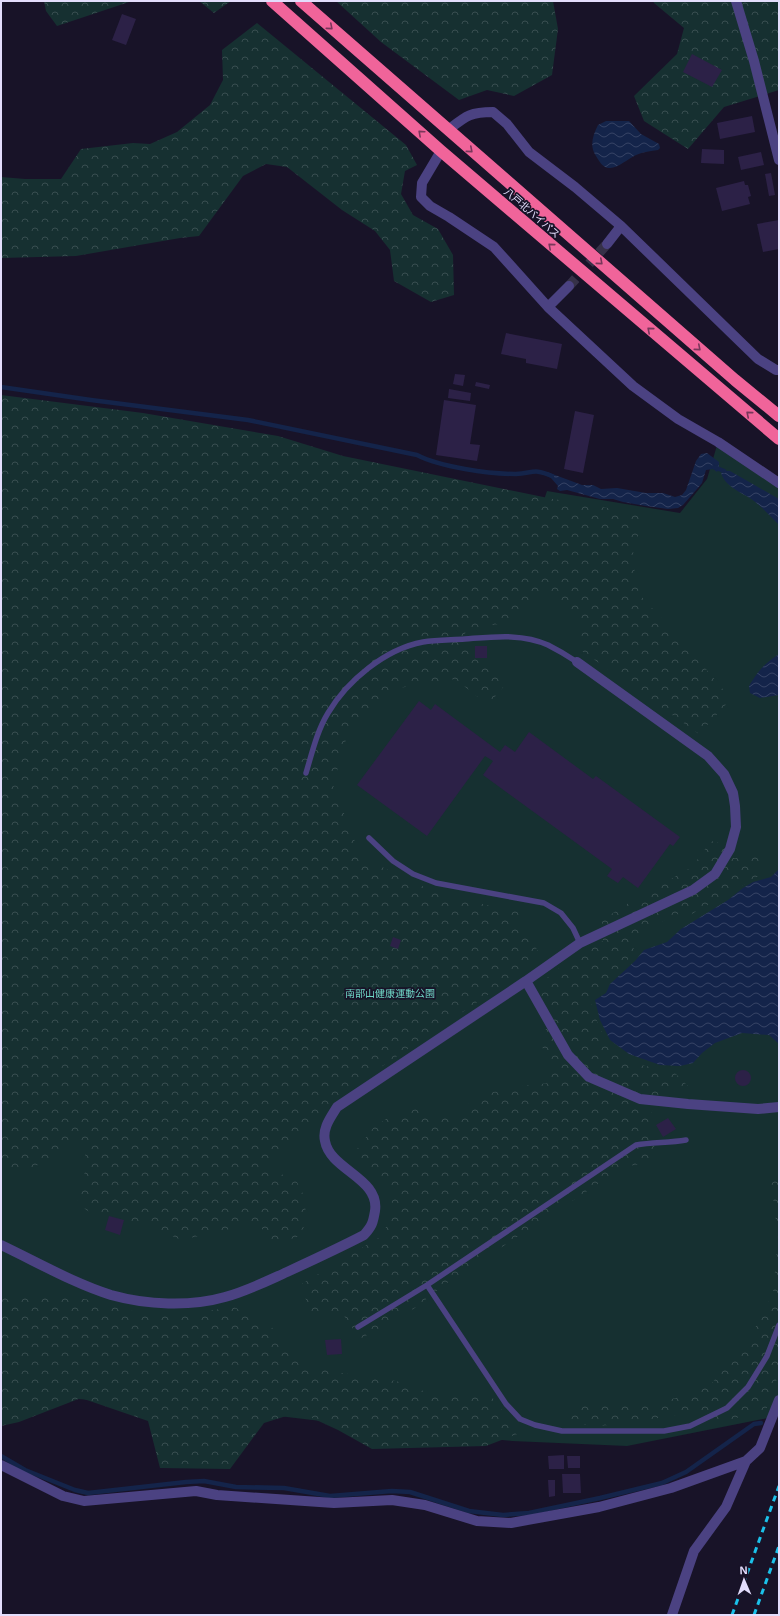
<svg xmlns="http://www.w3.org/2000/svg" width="780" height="1616" font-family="Helvetica,'Noto Sans JP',sans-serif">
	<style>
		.green { fill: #163031 }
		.forest { fill: url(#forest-crowns) }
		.water { fill: url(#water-waves) }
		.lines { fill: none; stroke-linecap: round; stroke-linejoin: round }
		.stream { stroke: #14244a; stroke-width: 4.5 }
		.building { fill: #2c2147 }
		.street-tunnel { stroke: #363148; stroke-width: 10; stroke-dasharray: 10 5; stroke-linecap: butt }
		.lane { stroke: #4b4282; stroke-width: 5.5 }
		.street { stroke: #4b4282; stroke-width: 10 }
		.highway { stroke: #f0649a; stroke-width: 12 }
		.rail { stroke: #1bc1e9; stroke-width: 3; stroke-dasharray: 6 5; stroke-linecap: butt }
		.oneway { stroke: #79375b }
		.labels { text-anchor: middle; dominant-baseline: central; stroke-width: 3.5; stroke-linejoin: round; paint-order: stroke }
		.street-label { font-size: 10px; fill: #e3ddfc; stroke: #181328 }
		.park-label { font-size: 10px; fill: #6fd6c6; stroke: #181328 }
	</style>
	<defs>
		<pattern id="forest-crowns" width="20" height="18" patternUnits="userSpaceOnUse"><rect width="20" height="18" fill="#163031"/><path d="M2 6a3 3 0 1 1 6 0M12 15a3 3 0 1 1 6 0" fill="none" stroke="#384e50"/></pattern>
		<pattern id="water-waves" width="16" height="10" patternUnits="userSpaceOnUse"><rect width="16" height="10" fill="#14244a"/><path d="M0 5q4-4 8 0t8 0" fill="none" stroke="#364365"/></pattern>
	</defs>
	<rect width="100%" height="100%" fill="#181328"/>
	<path class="green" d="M 718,442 L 779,483 L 779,1400 L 773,1417 L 627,1446 L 512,1441 L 397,1430 L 270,1415 L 54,1397 L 1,1386 L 1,494 L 528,546 L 547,491 L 680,513 L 707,479 Z"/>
	<path class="forest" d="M 44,1 L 129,1 L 129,2 L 57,26 L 46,11 Z
		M 199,1 L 231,1 L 214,13 Z
		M 336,1 L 553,1 L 558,29 L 552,75 L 514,96 L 487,90 L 459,100 L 381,42 Z
		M 653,1 L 779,1 L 779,90 L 724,107 L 688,149 L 644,121 L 634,96 L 677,54 L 684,28 L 654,3 Z
		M 257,23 L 406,145 L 417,165 L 405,171 L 401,194 L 413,215 L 438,229 L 453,255 L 454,295 L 431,302 L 394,281 L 390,250 L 375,231 L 342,210 L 287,167 L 266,164 L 243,176 L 199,236 L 180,238 L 76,256 L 1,258 L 1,177 L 25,179 L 61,179 L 81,149 L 133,143 L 150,144 L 177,132 L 210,105 L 223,80 L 222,50 Z
		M 1,395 L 143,413 L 278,436 L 343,456 L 553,499 L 644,514 L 632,557 L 639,594 L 680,638 L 731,699 L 699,734 L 582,651 L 580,617 L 543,593 L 511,622 L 467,629 L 462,641 L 505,685 L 488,705 L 455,679 L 399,688 L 347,736 L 333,785 L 361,857 L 441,895 L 519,912 L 518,921 L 538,951 L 530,962 L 510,980 L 332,1100 L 321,1118 L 301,1137 L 280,1152 L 268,1169 L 296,1180 L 305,1198 L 306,1223 L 299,1236 L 276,1245 L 257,1223 L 181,1240 L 161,1231 L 105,1212 L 94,1215 L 85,1209 L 76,1198 L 80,1180 L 88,1168 L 82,1140 L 66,1141 L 50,1158 L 29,1170 L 1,1168 Z
		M 711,841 L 723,844 L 730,858 L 746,858 L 763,853 L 763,861 L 759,876 L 690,915 L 674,914 L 633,940 L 634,954 L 598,988 L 590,1000 L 598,1024 L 611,1049 L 635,1064 L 673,1071 L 688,1086 L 672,1092 L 657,1095 L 645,1133 L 658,1152 L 657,1161 L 629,1166 L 607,1178 L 444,1285 L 415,1308 L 360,1339 L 344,1316 L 318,1311 L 311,1312 L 300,1285 L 380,1237 L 391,1219 L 392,1194 C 378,1181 364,1168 357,1149 L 374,1127 L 392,1115 L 416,1109 L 429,1114 L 458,1114 L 477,1096 L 513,1087 L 549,1083 L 553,1068 L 541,1045 L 550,1016 L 539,991 L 542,982 L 580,951 L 603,941 L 602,921 L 620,908 L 692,867 Z
		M 771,1180 L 779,1180 L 779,1373 L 766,1410 L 725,1421 L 688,1413 L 635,1422 L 599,1426 L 574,1424 L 566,1418 L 576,1406 L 636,1406 L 686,1396 L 712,1383 L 752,1334 L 773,1293 L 778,1238 Z
		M 1,1291 L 12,1298 L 31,1298 L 67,1294 L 125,1310 L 157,1314 L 199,1312 L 234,1307 L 270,1325 L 298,1361 L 335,1372 L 396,1381 L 437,1396 L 488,1392 L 520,1433 L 486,1446 L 372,1449 L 338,1430 L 299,1412 L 264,1423 L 230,1469 L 160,1468 L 148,1421 L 81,1398 L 19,1422 L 1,1426 Z"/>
	<path class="water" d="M 606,121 L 629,121 L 641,134 L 659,144 L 660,148 L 658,150 C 651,151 643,152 636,155 C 629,158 617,169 609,168 C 603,168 599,161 596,156 C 589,146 593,135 598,125 Z
		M 707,453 L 719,462 L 719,468 L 717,472 L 713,469 L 706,470 L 702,483 L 697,489 L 683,505 L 678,508 L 668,509 L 646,506 L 623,502 L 613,499 L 600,499 L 567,490 L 560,491 L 557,489 L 558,486 L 551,478 L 545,475 L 547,472 L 582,485 L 593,485 L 601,489 L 617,488 L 646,493 L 663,493 L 675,497 L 682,495 L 686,490 L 696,461 L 701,454 Z
		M 724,471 L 730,471 L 779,499 L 779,525 C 771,517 763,508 754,501 C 742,492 726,488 721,473 Z
		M 779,654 L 779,695 L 760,698 L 750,693 L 749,686 C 758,671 764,664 779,654 Z
		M 779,869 L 779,1044 L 769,1035 L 742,1033 L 715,1043 L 702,1053 L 693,1063 L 680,1066 L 660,1065 L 629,1054 L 610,1040 L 600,1020 L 595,1000 L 606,993 L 610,984 L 635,961 L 644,950 L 667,942 L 681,929 L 728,900 L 743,888 L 753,882 L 771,877 Z"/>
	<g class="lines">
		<path class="stream" d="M 1,387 L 91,400 L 248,420 L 417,455 C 440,467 489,474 516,474 C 533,473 534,468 552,476
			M 714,467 L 724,471
			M 1,1456 L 25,1470 L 75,1490 L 88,1493 L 186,1482 L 204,1481 L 236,1487 L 284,1488 L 330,1496 L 392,1491 L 410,1492 L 469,1511 L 503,1515 L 529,1513 L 600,1498 L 662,1483 L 686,1472 L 754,1424 L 761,1423"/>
	</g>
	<path class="building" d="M 122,14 L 136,19 L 126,45 L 112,40 Z
		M 692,54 L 722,70 L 712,87 L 683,72 Z
		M 752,116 L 755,132 L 720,139 L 717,123 Z
		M 702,149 L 724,150 L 724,164 L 701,163 Z
		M 761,152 L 764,165 L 741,170 L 738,157 Z
		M 771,173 L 775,195 L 769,196 L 765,174 Z
		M 744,181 L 745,185 L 748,185 L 751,196 L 748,197 L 750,204 L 722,211 L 716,188 Z
		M 779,220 L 779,249 L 763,252 L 757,224 Z
		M 506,333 L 562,344 L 557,369 L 526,363 L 526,359 L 501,354 Z
		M 455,374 L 465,375 L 463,386 L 453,384 Z
		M 476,382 L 490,385 L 489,389 L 475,386 Z
		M 449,389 L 471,393 L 470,401 L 448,398 Z
		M 444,400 L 476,405 L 470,444 L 480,445 L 477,461 L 436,455 Z
		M 575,411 L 594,415 L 583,473 L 564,469 Z
		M 475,646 L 487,646 L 487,658 L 475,658 Z
		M 419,701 L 431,710 L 435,704 L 500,752 L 505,745 L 515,752 L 529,732 L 593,779 L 596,776 L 680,837 L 673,846 L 670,844 L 638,888 L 623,877 L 618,883 L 607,876 L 612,869 L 483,775 L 493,761 L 485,756 L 427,836 L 357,785 Z
		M 393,937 L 401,940 L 398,949 L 390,946 Z
		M735 1078a8 8 0 1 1 16 0a8 8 0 1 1-16 0Z
		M 668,1118 L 676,1129 L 663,1137 L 656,1125 Z
		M 109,1216 L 124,1220 L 120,1235 L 105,1230 Z
		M 341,1339 L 342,1354 L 327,1355 L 325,1340 Z
		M 564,1455 L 564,1469 L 549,1469 L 548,1456 Z
		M 567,1456 L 580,1456 L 580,1468 L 568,1468 Z
		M 562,1474 L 580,1474 L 581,1493 L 563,1493 Z
		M 548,1480 L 555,1480 L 555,1496 L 549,1497 Z"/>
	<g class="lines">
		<path class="street-tunnel" d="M 569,286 L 607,244"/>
		<path class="lane" d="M 306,773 C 312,753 317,731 328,713 C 347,681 385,649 423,642 C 436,640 451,640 465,639 C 492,637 522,633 548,645 C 558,650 568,656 577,662
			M 369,838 L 393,861 L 413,874 L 436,883 L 544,903 L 561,913 L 573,928 L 580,943
			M 427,1285 L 506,1404 L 520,1419 L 535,1425 L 562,1431 L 664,1431 L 690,1426 L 727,1408 L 748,1387 L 767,1356 L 779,1325
			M 358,1327 L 427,1285 L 636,1145 C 653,1142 669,1143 686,1140"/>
		<path class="street" d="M 736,1 L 754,61 L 779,160
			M 448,130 C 466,116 470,112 493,112 L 507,124 L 529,152 L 575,187 L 621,226 L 758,359 L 776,370 L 779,370
			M 441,151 L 422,183 L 421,197 L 430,206 L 449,217 L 494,247 L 548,307 L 633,386 L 678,419 L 718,442 L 779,483
			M 607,244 L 621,226
			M 548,307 L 569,286
			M 526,981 L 568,1055 L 589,1077 L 640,1099 L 688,1104 L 758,1109 L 779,1107
			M 1,1245 C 37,1262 73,1283 111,1295 C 147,1305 190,1307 225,1297 C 247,1291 267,1281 287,1272 C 313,1260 339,1248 364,1235 C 372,1226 373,1223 375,1211 C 380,1178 330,1170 325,1141 C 322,1128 331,1117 337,1107 L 526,981 L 580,943 L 693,890 L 715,874 L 730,849 L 736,827 L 735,806 L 733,793 L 724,774 L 708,756 L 577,662
			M 1,1465 L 63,1496 L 84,1501 L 196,1491 L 217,1495 L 334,1503 L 392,1500 L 425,1505 L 477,1521 L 511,1523 L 599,1507 L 671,1488 L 746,1461
			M 672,1615 L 694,1551 L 726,1507 L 746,1461 L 760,1448 L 779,1400"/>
		<path class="highway" d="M 272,1 L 441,151 L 779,439
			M 301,1 L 735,380 L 779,416"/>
		<path class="rail" d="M 732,1615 L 779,1486
			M 754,1615 L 779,1546"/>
	</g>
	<defs><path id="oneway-chevron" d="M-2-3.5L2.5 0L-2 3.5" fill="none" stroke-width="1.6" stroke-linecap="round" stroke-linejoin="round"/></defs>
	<g class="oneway">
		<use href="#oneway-chevron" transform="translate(330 27) rotate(41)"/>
		<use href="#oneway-chevron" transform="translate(421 133) rotate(-138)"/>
		<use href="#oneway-chevron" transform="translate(470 150) rotate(41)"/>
		<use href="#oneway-chevron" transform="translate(551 246) rotate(-139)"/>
		<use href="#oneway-chevron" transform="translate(600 262) rotate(41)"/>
		<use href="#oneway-chevron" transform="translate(650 330) rotate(-139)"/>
		<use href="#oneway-chevron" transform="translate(698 348) rotate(41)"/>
		<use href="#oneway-chevron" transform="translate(749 414) rotate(-140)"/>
	</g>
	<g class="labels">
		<g class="street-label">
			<text transform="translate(532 213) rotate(41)">八戸北バイパス</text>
		</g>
		<g class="park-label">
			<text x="390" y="993">南部山健康運動公園</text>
		</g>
	</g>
	<rect width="780" height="1616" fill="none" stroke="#e3ddfc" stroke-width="4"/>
	<g transform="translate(744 1580) rotate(358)" stroke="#181328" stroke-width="3" paint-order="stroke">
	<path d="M0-3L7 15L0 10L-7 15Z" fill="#e3ddfc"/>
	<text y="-6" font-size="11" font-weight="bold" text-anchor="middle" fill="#e3ddfc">N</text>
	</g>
</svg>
